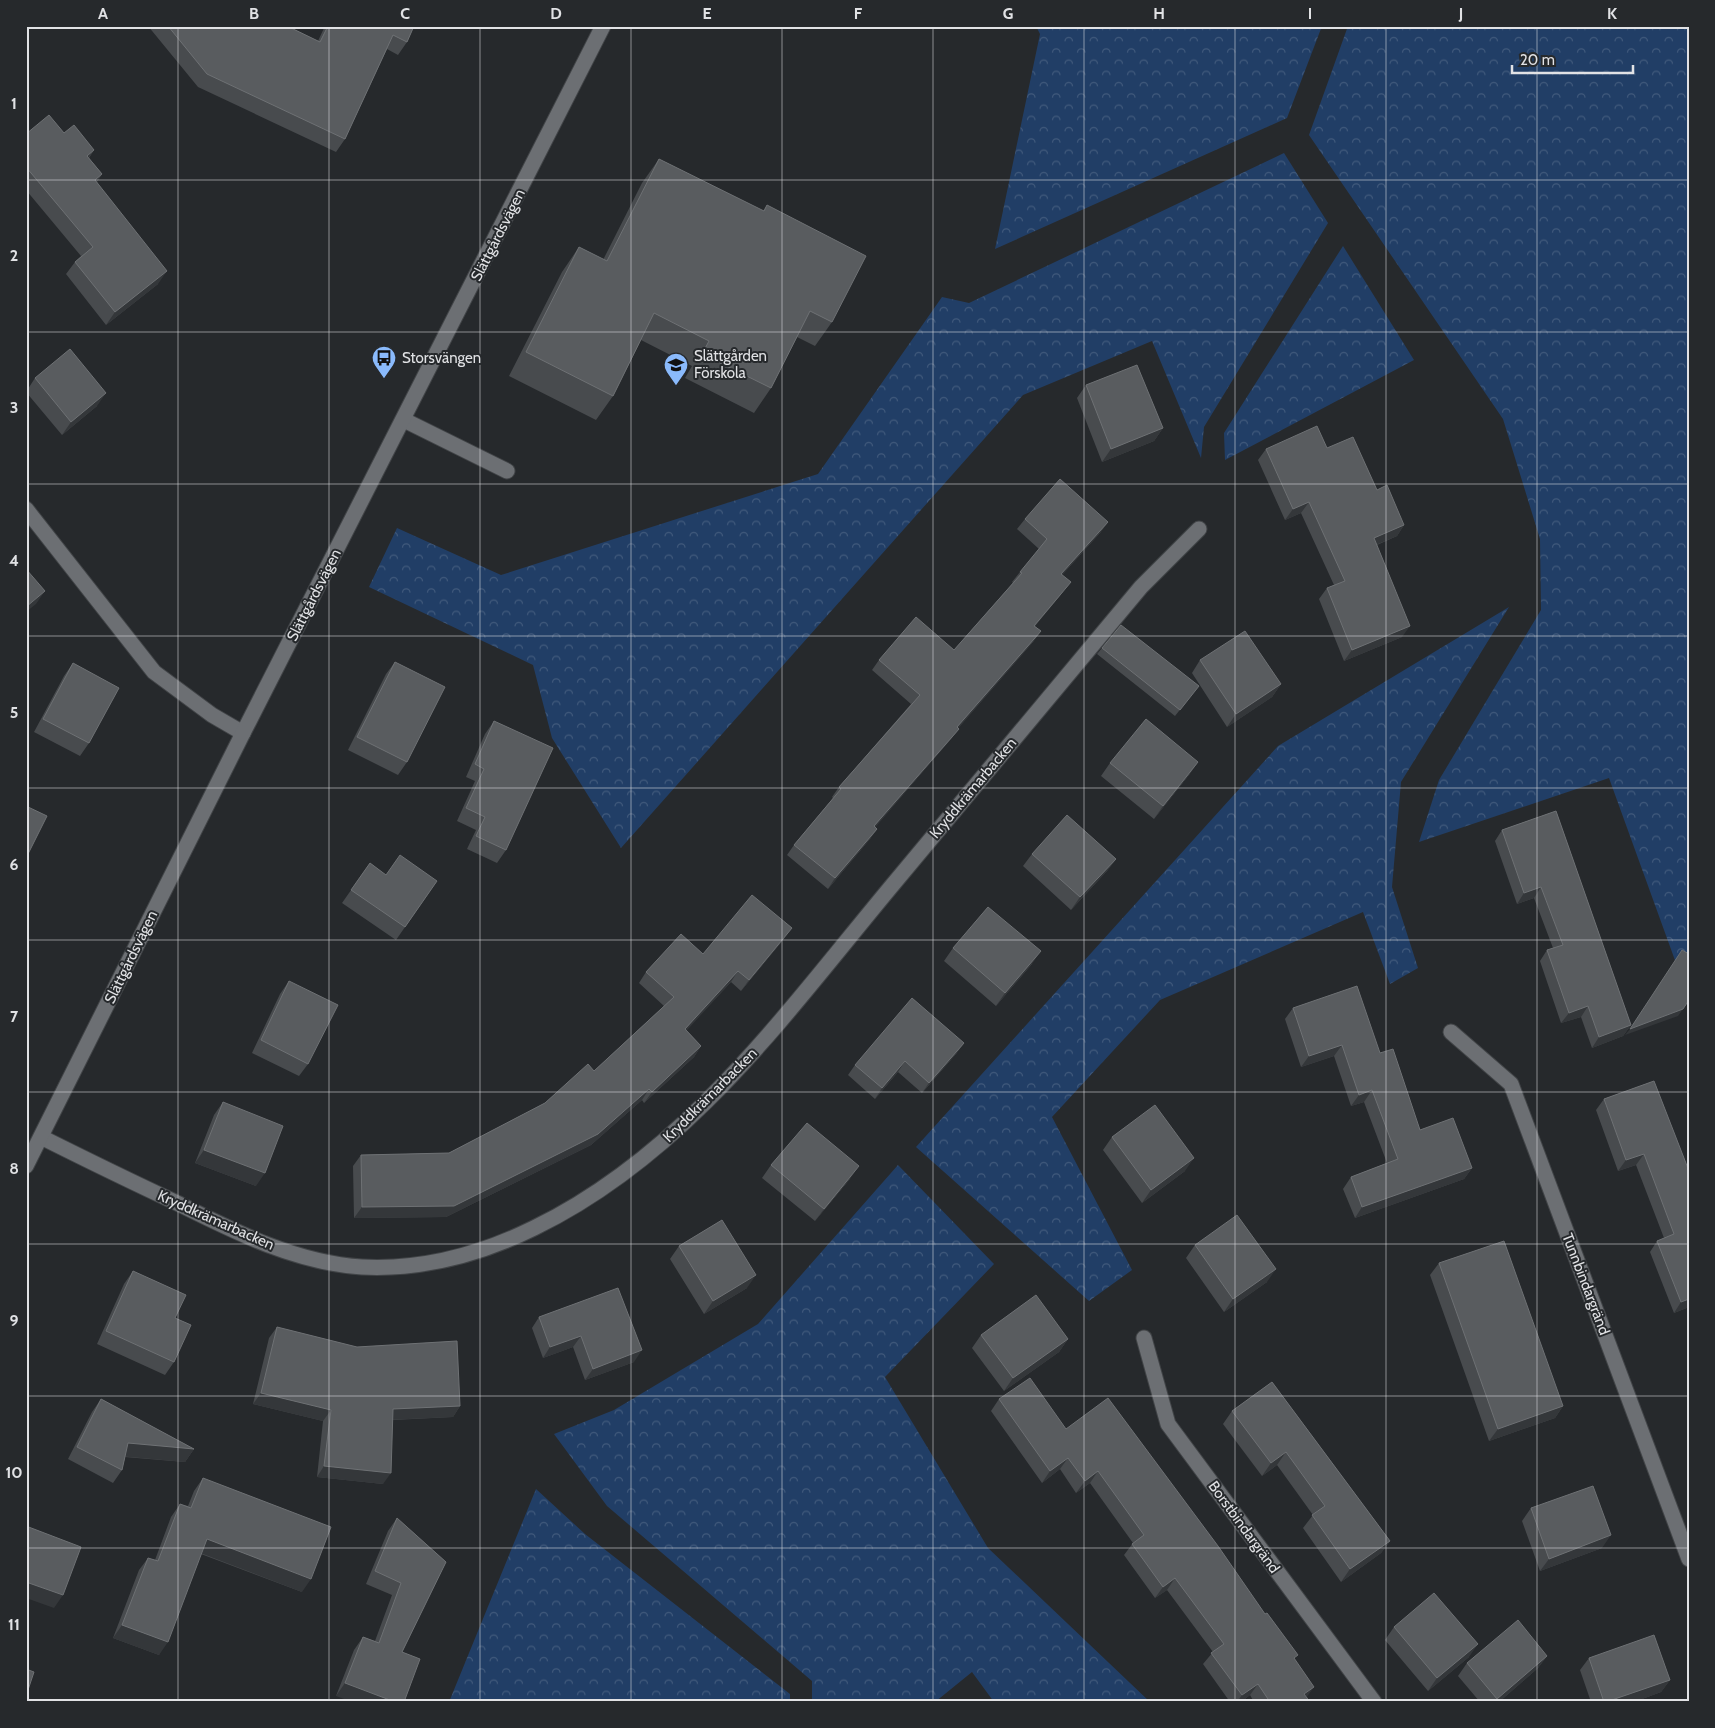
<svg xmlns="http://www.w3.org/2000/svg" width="1715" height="1728" font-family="Cabin,sans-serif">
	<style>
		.forest { fill: url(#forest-crowns) }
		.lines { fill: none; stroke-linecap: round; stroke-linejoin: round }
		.lane-casing { stroke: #414447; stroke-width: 17 }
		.street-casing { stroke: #414447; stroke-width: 17 }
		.secondary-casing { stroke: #414447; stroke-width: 17 }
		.lane { stroke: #6c6f73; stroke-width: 15 }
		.street { stroke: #6c6f73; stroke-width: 15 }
		.secondary { stroke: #6c6f73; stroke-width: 15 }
		.wall { fill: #484b4e }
		.shaded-wall { fill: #34373a }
		.building { fill: #595c5f; stroke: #6e7174 }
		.grid { fill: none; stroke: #e1e2e5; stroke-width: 1; stroke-opacity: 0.55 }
		.labels { text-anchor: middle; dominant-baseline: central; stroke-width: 4; stroke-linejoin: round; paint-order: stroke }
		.street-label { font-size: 15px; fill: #e1e2e5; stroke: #26292c }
		.poi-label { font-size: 15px; fill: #e1e2e5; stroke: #26292c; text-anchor: start }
		.neatline { fill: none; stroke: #e1e2e5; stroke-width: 2 }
		.grid-label { font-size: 16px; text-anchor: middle; font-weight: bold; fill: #e1e2e5 }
	</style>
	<defs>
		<pattern id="forest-crowns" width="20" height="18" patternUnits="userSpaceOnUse" patternTransform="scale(1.25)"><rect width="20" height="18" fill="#213e66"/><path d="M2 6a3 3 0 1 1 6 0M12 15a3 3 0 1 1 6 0" fill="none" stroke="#415a7c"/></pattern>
	</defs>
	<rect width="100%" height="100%" fill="#26292c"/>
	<path class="forest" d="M 1036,26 L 1322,26 L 1287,118 L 995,249 L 1040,34 Z
		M 1348,26 L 1689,26 L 1689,999 L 1609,778 L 1419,842 L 1439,780 L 1541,610 L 1540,539 L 1503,419 L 1309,135 Z
		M 1284,153 L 1328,223 L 1204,427 L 1201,458 L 1152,341 L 1023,395 L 621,848 L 552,738 L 533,665 L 369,587 L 397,528 L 501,575 L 818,474 L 942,297 L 969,303 Z
		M 1343,246 L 1414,360 L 1225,460 L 1224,433 Z
		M 1509,607 L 1401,782 L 1392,887 L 1418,968 L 1390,984 L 1363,912 L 1160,1000 L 1052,1117 L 1132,1270 L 1089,1301 L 916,1147 L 1278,746 Z
		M 898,1165 L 994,1264 L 885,1377 L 988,1548 L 1150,1702 L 994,1702 L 972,1672 L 935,1702 L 812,1702 L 812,1681 L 607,1506 L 554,1434 L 614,1410 L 758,1324 Z
		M 536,1489 L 585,1534 L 790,1694 L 790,1702 L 449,1702 Z"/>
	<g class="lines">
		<defs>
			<path id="lane" d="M 404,420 L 507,471"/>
			<path id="street" d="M 26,509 L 154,672 L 212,715 L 243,733
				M 1451,1032 L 1511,1084 L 1689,1559
				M 41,1137 C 85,1159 130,1181 175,1202 C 233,1231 296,1263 362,1267 C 421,1270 481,1254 534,1228 C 688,1153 788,1010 895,882 C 977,784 1059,685 1141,587 L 1199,529
				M 1144,1338 L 1168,1424 L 1374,1702"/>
			<path id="secondary" d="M 26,1166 L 243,733 L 603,26"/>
		</defs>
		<use href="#lane" class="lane-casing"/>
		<use href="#street" class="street-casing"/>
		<use href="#secondary" class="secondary-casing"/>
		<use href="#lane" class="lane"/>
		<use href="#street" class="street"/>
		<use href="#secondary" class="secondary"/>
	</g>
	<path class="wall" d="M 148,26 L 287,26 L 318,41 L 325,26 L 414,26 L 407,42 L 398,55 L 387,49 L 345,139 L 336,152 L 198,87 Z
		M 64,133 L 94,150 L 89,158 L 102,174 L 97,182 L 158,284 L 106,325 L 66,274 L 75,262 L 81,256 L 26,190 L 26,134 Z
		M 659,159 L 763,211 L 767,205 L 832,322 L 815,346 L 797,337 L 771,388 L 754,413 L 685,378 L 692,366 L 641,340 L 613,396 L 596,420 L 509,376 L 562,272 L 579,247 L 603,260 L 642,183 Z
		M 35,378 L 97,406 L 62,435 L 26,392 Z
		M 1086,385 L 1163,428 L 1154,441 L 1102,462 L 1077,398 Z
		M 1327,448 L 1377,490 L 1404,525 L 1397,536 L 1377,545 L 1402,637 L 1344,661 L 1319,599 L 1327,588 L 1334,585 L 1301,513 L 1285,520 L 1258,460 L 1266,449 Z
		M 1025,519 L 1108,522 L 1100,533 L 1062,575 L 1063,592 L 1035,626 L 1041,631 L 1033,642 L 958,728 L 959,729 L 951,739 L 875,827 L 877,829 L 870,839 L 828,889 L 787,855 L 794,845 L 833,798 L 832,797 L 839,787 L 911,704 L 872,670 L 879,660 L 954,650 L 1013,583 L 1012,582 L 1020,572 L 1039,549 L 1017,529 Z
		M 1102,648 L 1194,692 L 1175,716 L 1097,654 Z
		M 1200,660 L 1281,684 L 1272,697 L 1227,727 L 1192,673 Z
		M 395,662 L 407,762 L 398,775 L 348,750 L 386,674 Z
		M 73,663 L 89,743 L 80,756 L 34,732 L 64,676 Z
		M 494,721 L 506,850 L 497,863 L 467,849 L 476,830 L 457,821 L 475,781 L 466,777 L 485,734 Z
		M 1198,762 L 1189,775 L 1154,819 L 1101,776 L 1110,763 Z
		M 1556,811 L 1631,1025 L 1623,1036 L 1592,1048 L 1581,1017 L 1561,1023 L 1540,961 L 1547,950 L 1553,948 L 1534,898 L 1517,904 L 1495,841 L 1502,830 Z
		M 1032,854 L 1116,859 L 1107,871 L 1071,910 L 1023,866 Z
		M 370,863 L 386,875 L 437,881 L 396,940 L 342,903 Z
		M 784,939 L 741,991 L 731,982 L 686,1030 L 701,1046 L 694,1057 L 644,1103 L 642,1100 L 591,1145 L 446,1217 L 354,1218 L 353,1166 L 361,1155 L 449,1153 L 545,1103 L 594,1071 L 664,1006 L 639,983 L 646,972 L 703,954 Z
		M 953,948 L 1032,964 L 996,1006 L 944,961 Z
		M 289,981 L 308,1064 L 299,1076 L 252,1053 L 280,994 Z
		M 1293,1008 L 1380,1053 L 1420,1130 L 1472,1168 L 1464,1179 L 1355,1218 L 1343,1189 L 1351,1177 L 1387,1163 L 1364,1102 L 1351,1106 L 1334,1056 L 1301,1067 L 1285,1019 Z
		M 964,1043 L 956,1054 L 922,1093 L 898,1072 L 875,1099 L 848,1075 L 855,1065 Z
		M 1654,1081 L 1689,1307 L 1674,1313 L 1650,1252 L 1657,1241 L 1664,1238 L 1636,1165 L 1618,1171 L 1596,1110 L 1604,1099 Z
		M 223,1102 L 256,1186 L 195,1163 L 214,1115 Z
		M 1112,1137 L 1185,1171 L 1142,1203 L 1103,1150 Z
		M 771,1165 L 850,1179 L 815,1221 L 762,1178 Z
		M 1195,1245 L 1267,1282 L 1224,1312 L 1186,1258 Z
		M 679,1246 L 747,1288 L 704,1314 L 670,1259 Z
		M 1439,1263 L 1563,1406 L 1555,1418 L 1489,1441 L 1430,1275 Z
		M 133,1271 L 175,1318 L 174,1362 L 165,1375 L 97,1344 L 124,1284 Z
		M 539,1317 L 634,1362 L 585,1380 L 573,1347 L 543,1358 L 532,1328 Z
		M 277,1327 L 460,1406 L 453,1417 L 393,1420 L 383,1484 L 317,1477 L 323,1421 L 253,1404 L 269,1338 Z
		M 981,1335 L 1068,1339 L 1059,1352 L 1004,1391 L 972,1348 Z
		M 1272,1382 L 1390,1541 L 1381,1553 L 1341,1582 L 1303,1528 L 1313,1515 L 1277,1465 L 1262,1476 L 1223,1424 L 1232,1411 Z
		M 101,1399 L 194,1449 L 185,1462 L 125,1457 L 122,1470 L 113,1483 L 68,1459 L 92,1412 Z
		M 999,1399 L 1066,1429 L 1294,1659 L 1307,1697 L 1310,1702 L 1254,1702 L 1250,1695 L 1241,1702 L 1230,1702 L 1203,1664 L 1213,1652 L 1167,1590 L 1155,1598 L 1124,1555 L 1133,1543 L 1090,1483 L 1076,1493 L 1060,1469 L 1042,1483 L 991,1411 Z
		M 203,1478 L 302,1592 L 201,1554 L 159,1655 L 113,1638 L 139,1570 L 148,1558 L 155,1560 L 171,1517 L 180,1504 L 188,1506 L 194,1491 Z
		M 1531,1508 L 1602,1548 L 1540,1571 L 1522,1521 Z
		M 397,1518 L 446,1562 L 402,1652 L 336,1696 L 354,1650 L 363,1637 L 375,1641 L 392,1595 L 366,1584 L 388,1531 Z
		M 1394,1627 L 1469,1657 L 1428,1691 L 1385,1640 Z
		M 1547,1656 L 1538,1668 L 1499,1702 L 1480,1702 L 1458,1676 L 1467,1663 Z
		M 1589,1658 L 1670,1680 L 1661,1692 L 1634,1702 L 1591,1702 L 1580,1670 Z"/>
	<path class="shaded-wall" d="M 94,150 L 85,162 L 87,156 Z
		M 102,174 L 93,187 L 95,180 Z
		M 167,271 L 158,284 L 106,325 L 115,312 Z
		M 106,393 L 97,406 L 62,435 L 71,422 Z
		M 1163,428 L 1154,441 L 1102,462 L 1111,449 Z
		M 1309,502 L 1301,513 L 1285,520 L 1293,509 Z
		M 1108,522 L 1100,533 L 1053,585 L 1061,574 Z
		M 1404,525 L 1397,536 L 1366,549 L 1374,538 Z
		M 1071,582 L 1063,592 L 1027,636 L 1034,626 Z
		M 45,591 L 36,604 L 26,612 L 26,607 Z
		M 1410,626 L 1402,637 L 1344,661 L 1352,650 Z
		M 1041,631 L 1033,642 L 950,738 L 957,727 Z
		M 1281,684 L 1272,697 L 1227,727 L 1236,714 Z
		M 959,729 L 951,739 L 867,837 L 874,826 Z
		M 1198,762 L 1189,775 L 1154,819 L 1163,806 Z
		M 877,829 L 870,839 L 828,889 L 835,878 Z
		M 1116,859 L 1107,871 L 1071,910 L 1080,897 Z
		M 1541,887 L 1534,898 L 1517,904 L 1524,893 Z
		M 792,928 L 784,939 L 741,991 L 749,980 Z
		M 1041,951 L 1032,964 L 996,1006 L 1005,993 Z
		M 738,971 L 731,982 L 678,1040 L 685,1029 Z
		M 1588,1006 L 1581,1017 L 1561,1023 L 1569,1013 Z
		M 1683,1009 L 1678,1016 L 1625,1035 L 1630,1029 Z
		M 1631,1025 L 1623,1036 L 1592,1048 L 1599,1037 Z
		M 964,1043 L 956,1054 L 922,1093 L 929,1083 Z
		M 1342,1045 L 1334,1056 L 1301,1067 L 1309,1056 Z
		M 701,1046 L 694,1057 L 644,1103 L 652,1092 Z
		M 905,1061 L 898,1072 L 875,1099 L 882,1088 Z
		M 649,1089 L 642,1100 L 591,1145 L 446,1217 L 354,1218 L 362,1207 Z
		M 1372,1090 L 1364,1102 L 1351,1106 L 1359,1095 Z
		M 204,1150 L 265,1173 L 256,1186 L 195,1163 Z
		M 1644,1154 L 1636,1165 L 1618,1171 L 1626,1160 Z
		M 1194,1158 L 1185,1171 L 1142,1203 L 1151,1190 Z
		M 859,1166 L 850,1179 L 815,1221 L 824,1209 Z
		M 1472,1168 L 1464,1179 L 1355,1218 L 1362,1207 Z
		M 1276,1269 L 1267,1282 L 1224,1312 L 1233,1299 Z
		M 756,1275 L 747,1288 L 704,1314 L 713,1301 Z
		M 1689,1299 L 1689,1307 L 1674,1313 L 1681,1302 Z
		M 581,1336 L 573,1347 L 543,1358 L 550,1347 Z
		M 1068,1339 L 1059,1352 L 1004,1391 L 1013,1378 Z
		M 642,1350 L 634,1362 L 585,1380 L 593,1369 Z
		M 261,1393 L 331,1410 L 323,1421 L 253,1404 Z
		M 460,1406 L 453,1417 L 386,1420 L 393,1409 Z
		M 1563,1406 L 1555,1418 L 1489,1441 L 1498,1429 Z
		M 128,1443 L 194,1449 L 185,1462 L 119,1456 Z
		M 1286,1452 L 1277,1465 L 1262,1476 L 1271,1463 Z
		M 1068,1458 L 1060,1469 L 1042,1483 L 1050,1471 Z
		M 324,1466 L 391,1473 L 383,1484 L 317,1477 Z
		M 1098,1471 L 1090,1483 L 1076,1493 L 1085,1481 Z
		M 1611,1535 L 1602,1548 L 1540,1571 L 1549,1559 Z
		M 207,1539 L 311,1579 L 302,1592 L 198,1552 Z
		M 1390,1541 L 1381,1553 L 1341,1582 L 1350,1569 Z
		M 1175,1578 L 1167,1590 L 1155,1598 L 1163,1587 Z
		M 26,1582 L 63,1595 L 54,1608 L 26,1598 Z
		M 122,1625 L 168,1642 L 159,1655 L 113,1638 Z
		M 1478,1644 L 1469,1657 L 1428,1691 L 1437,1678 Z
		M 1547,1656 L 1538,1668 L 1499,1702 L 1495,1702 L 1497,1699 Z
		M 1670,1680 L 1661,1692 L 1634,1702 L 1606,1702 Z
		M 345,1683 L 395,1702 L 352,1702 L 336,1696 Z
		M 1258,1684 L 1250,1695 L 1241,1702 L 1237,1702 L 1242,1695 Z
		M 1314,1687 L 1306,1698 L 1304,1694 Z"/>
	<path class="building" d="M 168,26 L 287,26 L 320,42 L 328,26 L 414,26 L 407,42 L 393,35 L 345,139 L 207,74 Z
		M 49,115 L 64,133 L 74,125 L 94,150 L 87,156 L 102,174 L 95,180 L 167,271 L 115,312 L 75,262 L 93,247 L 26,167 L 26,134 Z
		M 659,159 L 764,211 L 767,205 L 866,256 L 832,322 L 810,311 L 771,388 L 702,354 L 709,341 L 654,313 L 613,396 L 526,352 L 579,247 L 607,261 Z
		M 70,349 L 106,393 L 71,422 L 35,378 Z
		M 1137,365 L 1163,428 L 1111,449 L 1086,385 Z
		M 1317,426 L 1327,448 L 1353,437 L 1377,490 L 1387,485 L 1404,525 L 1374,538 L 1410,626 L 1352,650 L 1327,588 L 1345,581 L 1309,502 L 1293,509 L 1266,449 Z
		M 1060,479 L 1108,522 L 1061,574 L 1071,582 L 1034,626 L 1041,631 L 957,727 L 959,729 L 874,826 L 877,829 L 835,878 L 794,845 L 841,789 L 839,787 L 920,695 L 879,660 L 916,617 L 954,650 L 1022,573 L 1020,572 L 1047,539 L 1025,519 Z
		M 26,569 L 45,591 L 26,607 Z
		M 1121,625 L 1199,686 L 1180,710 L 1102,648 Z
		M 1245,631 L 1281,684 L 1236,714 L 1200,660 Z
		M 395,662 L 445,687 L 407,762 L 357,737 Z
		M 73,663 L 119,688 L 89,743 L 43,719 Z
		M 1146,719 L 1198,762 L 1163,806 L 1110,763 Z
		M 494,721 L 553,748 L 506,850 L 476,836 L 485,817 L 466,808 L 484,769 L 475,764 Z
		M 26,806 L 47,816 L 26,858 Z
		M 1556,811 L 1631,1025 L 1599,1037 L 1588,1006 L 1569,1013 L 1547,950 L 1563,945 L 1541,887 L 1524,893 L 1502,830 Z
		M 1067,815 L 1116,859 L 1080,897 L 1032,854 Z
		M 400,855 L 437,881 L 405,927 L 351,890 L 370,863 L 386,875 Z
		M 752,895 L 792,928 L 749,980 L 738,971 L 685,1029 L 701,1046 L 652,1092 L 649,1089 L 598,1134 L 454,1206 L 362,1207 L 361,1155 L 449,1153 L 545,1103 L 588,1064 L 594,1071 L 674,997 L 646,972 L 681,934 L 703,954 Z
		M 988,907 L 1041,951 L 1005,993 L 953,948 Z
		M 1682,950 L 1689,954 L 1689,1000 L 1683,1009 L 1630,1029 Z
		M 289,981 L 338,1005 L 308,1064 L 261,1040 Z
		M 1357,986 L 1380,1053 L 1393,1049 L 1420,1130 L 1453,1118 L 1472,1168 L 1362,1207 L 1351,1177 L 1398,1159 L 1372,1090 L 1359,1095 L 1342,1045 L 1309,1056 L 1293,1008 Z
		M 912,998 L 964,1043 L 929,1083 L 905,1061 L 882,1088 L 855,1065 Z
		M 1654,1081 L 1689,1171 L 1689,1299 L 1681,1302 L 1657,1241 L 1674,1234 L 1644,1154 L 1626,1160 L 1604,1099 Z
		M 223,1102 L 283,1126 L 265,1173 L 204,1150 Z
		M 1155,1105 L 1194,1158 L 1151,1190 L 1112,1137 Z
		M 807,1123 L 859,1166 L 824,1209 L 771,1165 Z
		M 1237,1215 L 1276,1269 L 1233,1299 L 1195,1245 Z
		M 722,1220 L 756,1275 L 713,1301 L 679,1246 Z
		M 1504,1241 L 1563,1406 L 1498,1429 L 1439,1263 Z
		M 133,1271 L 186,1295 L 175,1318 L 191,1325 L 174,1362 L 106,1331 Z
		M 618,1288 L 642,1350 L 593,1369 L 581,1336 L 550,1347 L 539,1317 Z
		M 1036,1295 L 1068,1339 L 1013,1378 L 981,1335 Z
		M 277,1327 L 357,1347 L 457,1341 L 460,1406 L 393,1409 L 391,1473 L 324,1466 L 331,1410 L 261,1393 Z
		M 1030,1378 L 1066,1429 L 1108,1398 L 1218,1546 L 1265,1614 L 1267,1613 L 1298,1655 L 1294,1658 L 1314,1687 L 1304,1694 L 1310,1702 L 1270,1702 L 1258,1684 L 1242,1695 L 1211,1653 L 1224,1644 L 1175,1578 L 1163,1587 L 1132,1544 L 1144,1535 L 1098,1471 L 1085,1481 L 1068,1458 L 1050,1471 L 999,1399 Z
		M 1272,1382 L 1390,1541 L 1350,1569 L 1312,1515 L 1325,1506 L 1286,1452 L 1271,1463 L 1232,1411 Z
		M 101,1399 L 194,1449 L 128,1443 L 122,1470 L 77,1447 Z
		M 203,1478 L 331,1527 L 311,1579 L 207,1539 L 168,1642 L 122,1625 L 148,1558 L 158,1561 L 180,1504 L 191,1508 Z
		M 1593,1486 L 1611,1535 L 1549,1559 L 1531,1508 Z
		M 397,1518 L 446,1562 L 402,1652 L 420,1659 L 404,1702 L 395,1702 L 345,1683 L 363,1637 L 379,1643 L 401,1583 L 375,1571 Z
		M 26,1526 L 81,1547 L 63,1595 L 26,1582 Z
		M 1434,1593 L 1478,1644 L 1437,1678 L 1394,1627 Z
		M 1518,1620 L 1547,1656 L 1497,1699 L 1467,1663 Z
		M 1654,1635 L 1670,1680 L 1606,1702 L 1604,1702 L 1589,1658 Z
		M 26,1669 L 34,1672 L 26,1696 Z"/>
	<path class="grid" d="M 178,26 L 178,1702M 329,26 L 329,1702M 480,26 L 480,1702M 631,26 L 631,1702M 782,26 L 782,1702M 933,26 L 933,1702M 1084,26 L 1084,1702M 1235,26 L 1235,1702M 1386,26 L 1386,1702M 1537,26 L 1537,1702M 26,180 L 1689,180M 26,332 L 1689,332M 26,484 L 1689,484M 26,636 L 1689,636M 26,788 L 1689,788M 26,940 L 1689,940M 26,1092 L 1689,1092M 26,1244 L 1689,1244M 26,1396 L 1689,1396M 26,1548 L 1689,1548"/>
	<defs>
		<symbol id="bus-pin" viewBox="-11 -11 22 30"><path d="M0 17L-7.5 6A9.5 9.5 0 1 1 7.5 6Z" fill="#8abafc" stroke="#26292c"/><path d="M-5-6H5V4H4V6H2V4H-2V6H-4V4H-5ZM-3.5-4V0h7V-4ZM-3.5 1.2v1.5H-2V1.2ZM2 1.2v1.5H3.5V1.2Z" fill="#111"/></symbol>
		<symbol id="school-pin" viewBox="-11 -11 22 30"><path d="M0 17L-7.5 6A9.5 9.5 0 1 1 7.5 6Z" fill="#8abafc" stroke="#26292c"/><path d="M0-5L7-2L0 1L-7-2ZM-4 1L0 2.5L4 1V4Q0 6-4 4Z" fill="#111"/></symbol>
	</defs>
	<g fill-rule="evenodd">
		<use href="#bus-pin" x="370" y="344" width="28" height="38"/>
		<use href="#school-pin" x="662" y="351" width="28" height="38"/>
	</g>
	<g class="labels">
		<g class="street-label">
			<text transform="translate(498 235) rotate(-63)">Slättgårdsvägen</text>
			<text transform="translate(314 595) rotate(-63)">Slättgårdsvägen</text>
			<text transform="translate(973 788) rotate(-50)">Kryddkrämarbacken</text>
			<text transform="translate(131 957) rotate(-64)">Slättgårdsvägen</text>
			<text transform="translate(710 1095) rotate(-45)">Kryddkrämarbacken</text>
			<text transform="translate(216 1220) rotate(24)">Kryddkrämarbacken</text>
			<text transform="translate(1586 1284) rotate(69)">Tunnbindargränd</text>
			<text transform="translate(1244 1527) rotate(54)">Borstbindargränd</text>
		</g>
		<g class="poi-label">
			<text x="694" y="356">Slättgården<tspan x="694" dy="17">Förskola</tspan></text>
			<text x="402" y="358">Storsvängen</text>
		</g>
	</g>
	<rect width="1715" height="1728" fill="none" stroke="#26292c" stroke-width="55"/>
	<path d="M1512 65v8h121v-8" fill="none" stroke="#e1e2e5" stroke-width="2.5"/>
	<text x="1520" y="65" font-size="15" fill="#e1e2e5" stroke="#26292c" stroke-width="4" paint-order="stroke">20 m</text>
	<rect x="28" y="28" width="1660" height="1672" class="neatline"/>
	<g class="grid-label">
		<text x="103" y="19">A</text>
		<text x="254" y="19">B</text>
		<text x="405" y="19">C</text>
		<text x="556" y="19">D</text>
		<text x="707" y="19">E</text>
		<text x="858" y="19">F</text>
		<text x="1008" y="19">G</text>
		<text x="1159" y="19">H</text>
		<text x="1310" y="19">I</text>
		<text x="1461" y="19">J</text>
		<text x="1612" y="19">K</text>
		<text x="14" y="109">1</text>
		<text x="14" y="261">2</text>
		<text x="14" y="413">3</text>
		<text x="14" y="566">4</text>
		<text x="14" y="718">5</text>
		<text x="14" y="870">6</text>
		<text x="14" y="1022">7</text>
		<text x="14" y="1174">8</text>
		<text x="14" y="1326">9</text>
		<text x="14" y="1478">10</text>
		<text x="14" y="1630">11</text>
	</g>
</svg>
